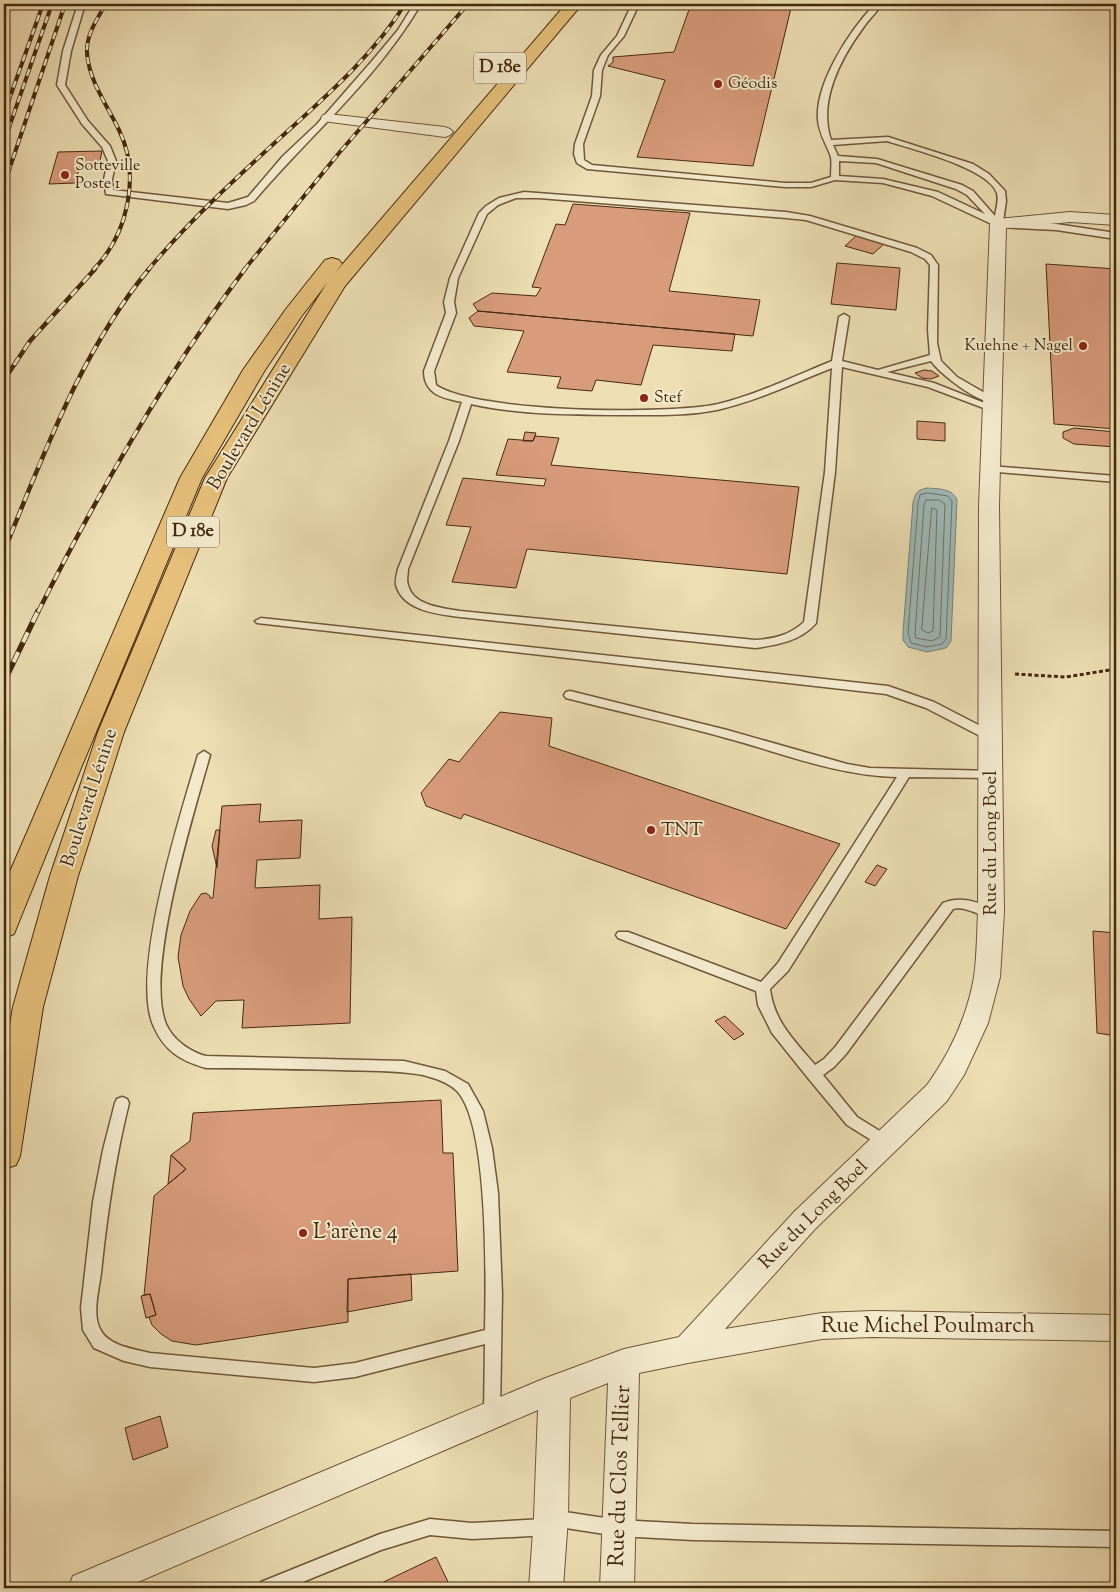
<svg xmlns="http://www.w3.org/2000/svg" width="1120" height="1592" font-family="'Sorts Mill Goudy',serif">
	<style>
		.water { fill: #9db9b8; stroke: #7a8074 }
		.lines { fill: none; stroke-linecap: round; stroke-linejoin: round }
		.shore { stroke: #717263; stroke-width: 1 }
		.building { fill: #d89b7c; stroke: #452a0e }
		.lane-casing { stroke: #6f5738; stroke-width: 3 }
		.street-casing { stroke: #6f5738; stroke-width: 2 }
		.primary-casing { stroke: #452a0e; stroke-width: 2 }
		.path { stroke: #452a0e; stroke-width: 3; stroke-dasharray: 4 2.5; stroke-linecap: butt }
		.lane { fill: #f3eace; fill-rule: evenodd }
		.street { fill: #f3eace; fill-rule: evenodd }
		.primary { fill: #e6bf7a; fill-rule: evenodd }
		.rail-far2-casing { stroke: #452a0e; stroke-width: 4 }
		.rail-far1-casing { stroke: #452a0e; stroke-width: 4.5 }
		.rail-casing { stroke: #452a0e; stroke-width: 5.5 }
		.rail-far2 { stroke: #f3eace; stroke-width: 2.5; stroke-dasharray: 7; stroke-linecap: butt }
		.rail-far1 { stroke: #f3eace; stroke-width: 3; stroke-dasharray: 9; stroke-linecap: butt }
		.rail { stroke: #f3eace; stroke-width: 4; stroke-dasharray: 11; stroke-linecap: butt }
		.poi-dot { fill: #8f2418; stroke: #f3eace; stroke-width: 2 }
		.labels { text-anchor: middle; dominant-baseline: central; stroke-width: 4; stroke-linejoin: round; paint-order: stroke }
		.far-poi-label { font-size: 16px; fill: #452a0e; stroke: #f3eace; text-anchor: start }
		.shield { fill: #f3eace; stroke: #796448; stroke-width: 1 }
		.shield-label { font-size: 18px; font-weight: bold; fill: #452a0e }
		.street-label { font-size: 19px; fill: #452a0e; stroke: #f3eace }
		.poi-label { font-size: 19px; fill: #452a0e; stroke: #f3eace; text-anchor: start }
		.near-poi-label { font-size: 22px; fill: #452a0e; stroke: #f3eace; text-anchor: start }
		.near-street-label { font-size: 22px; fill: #452a0e; stroke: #f3eace }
	</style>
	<rect width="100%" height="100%" fill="#eddeb4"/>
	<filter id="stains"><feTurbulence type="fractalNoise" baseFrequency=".004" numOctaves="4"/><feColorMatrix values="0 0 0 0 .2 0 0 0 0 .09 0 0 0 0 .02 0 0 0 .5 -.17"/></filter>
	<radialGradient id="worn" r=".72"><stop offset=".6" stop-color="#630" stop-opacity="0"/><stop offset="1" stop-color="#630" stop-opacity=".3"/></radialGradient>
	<path class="water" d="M 927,488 C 939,489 952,488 957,500 L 951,641 L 946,648 L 927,652 L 908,647 L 903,640 L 903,632 L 913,503 C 915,493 917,490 927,488 Z"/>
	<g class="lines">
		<path class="shore" d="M 928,493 L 948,496 L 952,501 L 946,639 L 942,644 L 927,647 L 911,643 L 908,633 L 918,504 L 920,495 Z
			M 926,500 L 939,500 L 945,504 L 940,637 L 932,641 L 916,638 L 915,633 L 924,505 Z
			M 932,508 L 937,510 L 933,631 L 928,633 L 922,630 Z"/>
	</g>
	<path class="building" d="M 691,4 L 792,4 L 753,166 L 637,157 L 665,80 L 608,66 L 613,62 L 613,57 L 674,52 Z
		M 102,151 L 99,166 L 80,166 L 75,183 L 49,184 L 58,152 Z
		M 573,204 L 690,213 L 669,291 L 760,300 L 753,336 L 478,311 L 473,304 L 492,293 L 536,296 L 541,288 L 532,287 L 556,224 L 565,225 Z
		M 857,235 L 885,243 L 873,254 L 845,246 Z
		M 837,263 L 900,268 L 896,310 L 831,304 Z
		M 1046,264 L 1116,269 L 1116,429 L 1054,424 Z
		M 478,311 L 654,327 L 735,334 L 732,351 L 653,345 L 641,385 L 596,380 L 592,391 L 557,388 L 561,377 L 507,372 L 524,331 L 474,326 L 469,318 Z
		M 924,370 L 932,371 L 939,376 L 931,379 L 922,378 L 915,373 Z
		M 917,421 L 945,423 L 945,441 L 917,439 Z
		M 1074,428 L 1116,432 L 1116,447 L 1074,444 L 1063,438 L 1063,432 Z
		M 525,432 L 536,433 L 533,441 L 523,441 Z
		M 535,436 L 559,438 L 551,465 L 799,487 L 787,574 L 527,549 L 516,588 L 452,582 L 471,527 L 446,525 L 463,478 L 544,486 L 546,479 L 496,475 L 508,439 L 533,441 Z
		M 500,712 L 552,718 L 549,746 L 840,844 L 786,929 L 464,814 L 461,819 L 426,806 L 421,793 L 449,759 L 459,762 Z
		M 261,804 L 259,822 L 302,820 L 300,858 L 257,860 L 255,888 L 320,885 L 319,919 L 352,917 L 350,1023 L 242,1028 L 244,1000 L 216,1001 L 201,1016 L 189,999 L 183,986 L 178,957 L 181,935 L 190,911 L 201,894 L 206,893 L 210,896 L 210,898 L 213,898 L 222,806 Z
		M 216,830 L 220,830 L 217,868 L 212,846 Z
		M 877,865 L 887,869 L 875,886 L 865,882 Z
		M 1093,931 L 1116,933 L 1116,1036 L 1097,1033 Z
		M 725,1016 L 744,1034 L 734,1040 L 715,1021 Z
		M 441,1100 L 443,1153 L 453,1153 L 458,1271 L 348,1279 L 348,1322 L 196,1345 L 172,1341 L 161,1334 L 152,1325 L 149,1317 L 156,1315 L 150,1294 L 144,1295 L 154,1196 L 186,1169 L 171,1155 L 190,1141 L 193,1113 Z
		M 171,1155 L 186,1169 L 168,1184 Z
		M 411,1274 L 412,1300 L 347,1312 L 348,1279 Z
		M 150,1294 L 156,1315 L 146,1318 L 141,1296 Z
		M 160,1416 L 168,1447 L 133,1460 L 125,1428 Z
		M 436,1557 L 451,1588 L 371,1588 Z"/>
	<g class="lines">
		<defs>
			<path id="lane" d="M 78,4 L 85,4 L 71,51 L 65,85 L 88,121 L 110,146 L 116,161 L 112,179 L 113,190 L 228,203 L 248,197 L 283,156 L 317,124 L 372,61 L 398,30 L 414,4 L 421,4 C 377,79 310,135 254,201 L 246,205 L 228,209 L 106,194 L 104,179 L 108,161 L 102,147 L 82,124 L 57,85 L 63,51 Z
				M 632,4 L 639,4 L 624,36 L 608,55 L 602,70 L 600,96 L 583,144 L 584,160 L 592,165 L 785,183 L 811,183 L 831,177 C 831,171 832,163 831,157 C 827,145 819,134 818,120 C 815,83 850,30 875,4 L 882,4 C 877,12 869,19 863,28 C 840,59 818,102 831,140 L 888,137 L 973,164 L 989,174 L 1005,191 L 1006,201 L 1003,222 L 1056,224 L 1116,233 L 1116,239 L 1056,230 L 998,227 L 932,196 L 883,183 L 835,180 L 811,187 L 785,187 L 587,169 L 577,163 L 574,154 L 575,144 L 592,96 L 594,70 L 601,55 L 617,36 ZM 887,141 C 911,149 989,168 997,193 C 999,200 996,209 995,216 L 973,191 L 962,185 L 877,159 L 838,156 L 833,145 ZM 839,161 L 876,163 L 956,189 L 967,195 L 985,214 L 938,192 L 883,179 L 839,176 Z
				M 524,192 L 786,212 L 810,216 L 917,248 L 931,255 L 938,265 L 937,343 L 941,361 L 957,377 L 997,400 L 995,402 C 980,405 940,374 931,361 L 887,372 L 934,383 L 997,408 L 995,410 L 989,410 L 928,387 L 842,367 L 835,472 L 816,623 C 801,641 777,645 755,648 L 460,617 C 438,614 403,611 396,585 C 395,580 397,574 398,569 L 449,441 L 462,402 C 442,398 424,394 424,371 L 446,313 L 444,302 L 450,278 L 479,213 L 486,206 L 499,198 ZM 516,198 L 539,198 L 786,218 L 806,220 L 911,252 L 925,259 L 930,265 L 928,330 L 930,355 L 878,370 L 842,361 L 849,317 L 844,314 L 839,317 L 832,361 C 795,376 758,394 718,404 C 668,415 476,413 436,385 L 434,371 L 456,313 L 454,302 L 458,278 L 487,214 L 498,205 ZM 832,368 L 825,472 L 804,622 C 790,635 774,639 755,640 L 460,611 C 443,608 413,606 408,585 C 406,580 408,574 408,569 L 459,441 L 471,404 C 520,415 573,415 623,415 C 654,415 686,416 717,410 C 757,401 794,383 832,368 Z
				M 990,466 L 1116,476 L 1116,482 L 986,471 L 985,469 Z
				M 261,618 L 888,686 L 934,702 L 994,733 L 996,736 L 994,739 L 986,739 L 926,708 L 886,694 L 257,623 L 255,621 Z
				M 570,691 L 727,730 L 847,764 L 870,768 L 995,771 L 997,774 L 991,778 L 909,777 L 788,971 L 770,989 C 774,1022 795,1041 815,1065 L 824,1059 L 836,1046 L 943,903 C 962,895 978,903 996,909 L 998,912 L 996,915 C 981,920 968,905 953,909 L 846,1054 L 834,1067 L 823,1075 L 857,1117 L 891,1138 L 893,1142 L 891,1146 L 886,1148 L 881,1146 L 847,1125 L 808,1078 L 772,1033 L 758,1005 L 756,991 L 618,938 L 616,935 L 618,932 L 628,932 L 761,982 L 778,963 L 897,777 C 838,776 782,753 726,738 C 673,723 619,712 566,698 L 564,695 L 566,692 Z
				M 204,751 L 210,755 C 194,813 144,971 166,1024 C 173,1040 190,1052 206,1056 L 404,1061 L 445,1071 L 468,1084 L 483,1111 L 492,1148 L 498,1193 L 502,1294 L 500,1414 L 498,1419 L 492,1422 L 486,1419 L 484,1414 L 485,1344 L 355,1377 L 314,1382 L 150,1367 L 124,1361 L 94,1348 L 83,1330 L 81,1308 L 93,1202 L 103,1150 L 115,1103 L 117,1099 L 122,1097 L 127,1099 L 129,1103 C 115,1159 107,1215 101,1273 C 99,1289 92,1314 100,1329 C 108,1346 134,1349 150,1353 L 314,1368 L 355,1363 L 485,1330 C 486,1281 489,1125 457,1091 C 448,1082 434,1078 423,1075 C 395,1070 367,1071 339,1070 C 295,1069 250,1068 206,1068 C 182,1061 165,1052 154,1027 C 129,975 181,813 198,755 Z
				M 552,1510 L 618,1520 L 693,1524 L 1116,1531 L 1116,1547 L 693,1540 L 618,1536 L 559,1527 L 556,1533 L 550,1535 L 472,1539 L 430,1535 L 381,1550 L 288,1588 L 258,1588 L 261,1582 L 380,1534 L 430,1519 L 472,1523 L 544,1519 L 546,1512 Z"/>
			<path id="street" d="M 328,114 L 445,127 L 450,129 L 453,132 L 450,135 L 445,137 L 323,121 L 321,118 L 323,115 Z
				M 1070,212 L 1116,215 L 1116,225 L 1070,222 L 1006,228 L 999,506 L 1004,912 L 1000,977 L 988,1023 L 964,1075 L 947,1101 L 815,1229 L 725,1329 L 822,1313 L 872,1311 L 1116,1315 L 1116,1341 L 872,1337 L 822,1339 L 688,1363 L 639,1373 L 634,1588 L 600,1588 L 608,1383 L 570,1398 L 568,1517 L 563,1588 L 529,1588 L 534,1517 L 538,1410 L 124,1588 L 68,1588 L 73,1576 L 543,1379 L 624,1349 L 679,1337 L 795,1211 L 927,1085 C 950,1053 967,1017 974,977 C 977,956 977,933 978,912 L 979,506 L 990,224 L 992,221 L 998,219 Z"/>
			<path id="primary" d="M 566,4 L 582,4 L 345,286 L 227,478 L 124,732 L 78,876 L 43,1007 L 20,1156 L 16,1165 L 4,1169 L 4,1060 L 13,1007 L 50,876 L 98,732 L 205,478 L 327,283 L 301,317 L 265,370 L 202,478 L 81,768 L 14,934 L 4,938 L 4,886 L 6,881 L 180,478 L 243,370 L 286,309 L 325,260 L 332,258 L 339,260 L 342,264 L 335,273 Z"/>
		</defs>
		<use href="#lane" class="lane-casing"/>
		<use href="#street" class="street-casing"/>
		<use href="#primary" class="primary-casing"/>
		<path class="path" d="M 1015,674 L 1066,677 L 1116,669"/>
		<use href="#lane" class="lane"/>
		<use href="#street" class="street"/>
		<use href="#primary" class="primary"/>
		<defs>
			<path id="rail-far2" d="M 4,114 L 43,4
				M 4,142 L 52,4
				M 4,185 L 65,4
				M 93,270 C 128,235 141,175 119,130 C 107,105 89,81 87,53 C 86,35 97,19 106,4
				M 148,270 C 188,222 234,180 280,138 C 325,97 373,56 405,4
				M 244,270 L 339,153 L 468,4"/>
			<path id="rail-far1" d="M 4,380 L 30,341 L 95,269
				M 4,551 C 44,454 81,351 149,269
				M 38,612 C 98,493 165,375 245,269"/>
			<path id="rail" d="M 4,682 L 38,611"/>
		</defs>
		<use href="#rail-far2" class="rail-far2-casing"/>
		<use href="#rail-far1" class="rail-far1-casing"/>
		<use href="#rail" class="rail-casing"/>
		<use href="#rail-far2" class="rail-far2"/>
		<use href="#rail-far1" class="rail-far1"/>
		<use href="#rail" class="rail"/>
	</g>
	<g class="poi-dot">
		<circle cx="718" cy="84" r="5"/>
		<circle cx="65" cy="175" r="5"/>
		<circle cx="1083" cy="346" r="5"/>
		<circle cx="644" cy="398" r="5"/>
		<circle cx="651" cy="830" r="5"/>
		<circle cx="303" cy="1233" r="5"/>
	</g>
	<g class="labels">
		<g class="far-poi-label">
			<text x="728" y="84">Géodis</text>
			<text x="75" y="166">Sotteville<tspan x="75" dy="18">Poste 1</tspan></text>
			<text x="1073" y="346" text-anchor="end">Kuehne + Nagel</text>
			<text x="654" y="398">Stef</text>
		</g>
		<g class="shield">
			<rect x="474" y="52.5" width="52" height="31" rx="4"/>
			<rect x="167" y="516.5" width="52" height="31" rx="4"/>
		</g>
		<g class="shield-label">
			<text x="500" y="68">D 18e</text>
			<text x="193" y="532">D 18e</text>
		</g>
		<g class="street-label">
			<text transform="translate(250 427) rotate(-59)">Boulevard Lénine</text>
			<text transform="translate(90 798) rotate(-72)">Boulevard Lénine</text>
			<text transform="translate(991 843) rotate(-90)">Rue du Long Boel</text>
			<text transform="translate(814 1215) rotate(-45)">Rue du Long Boel</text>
		</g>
		<g class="poi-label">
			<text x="661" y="830">TNT</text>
		</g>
		<g class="near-poi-label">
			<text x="313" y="1233">L'arène 4</text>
		</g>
		<g class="near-street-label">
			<text x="928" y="1327">Rue Michel Poulmarch</text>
			<text transform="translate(621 1476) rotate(-88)">Rue du Clos Tellier</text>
		</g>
	</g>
	<rect width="1120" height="1592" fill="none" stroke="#eddeb4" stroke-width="20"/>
	<rect x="5" y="5" width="1110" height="1582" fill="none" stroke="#452a0e" stroke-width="2.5"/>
	<rect x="10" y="10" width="1100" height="1572" fill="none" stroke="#452a0e"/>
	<rect width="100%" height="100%" filter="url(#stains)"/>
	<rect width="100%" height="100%" fill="url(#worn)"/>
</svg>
